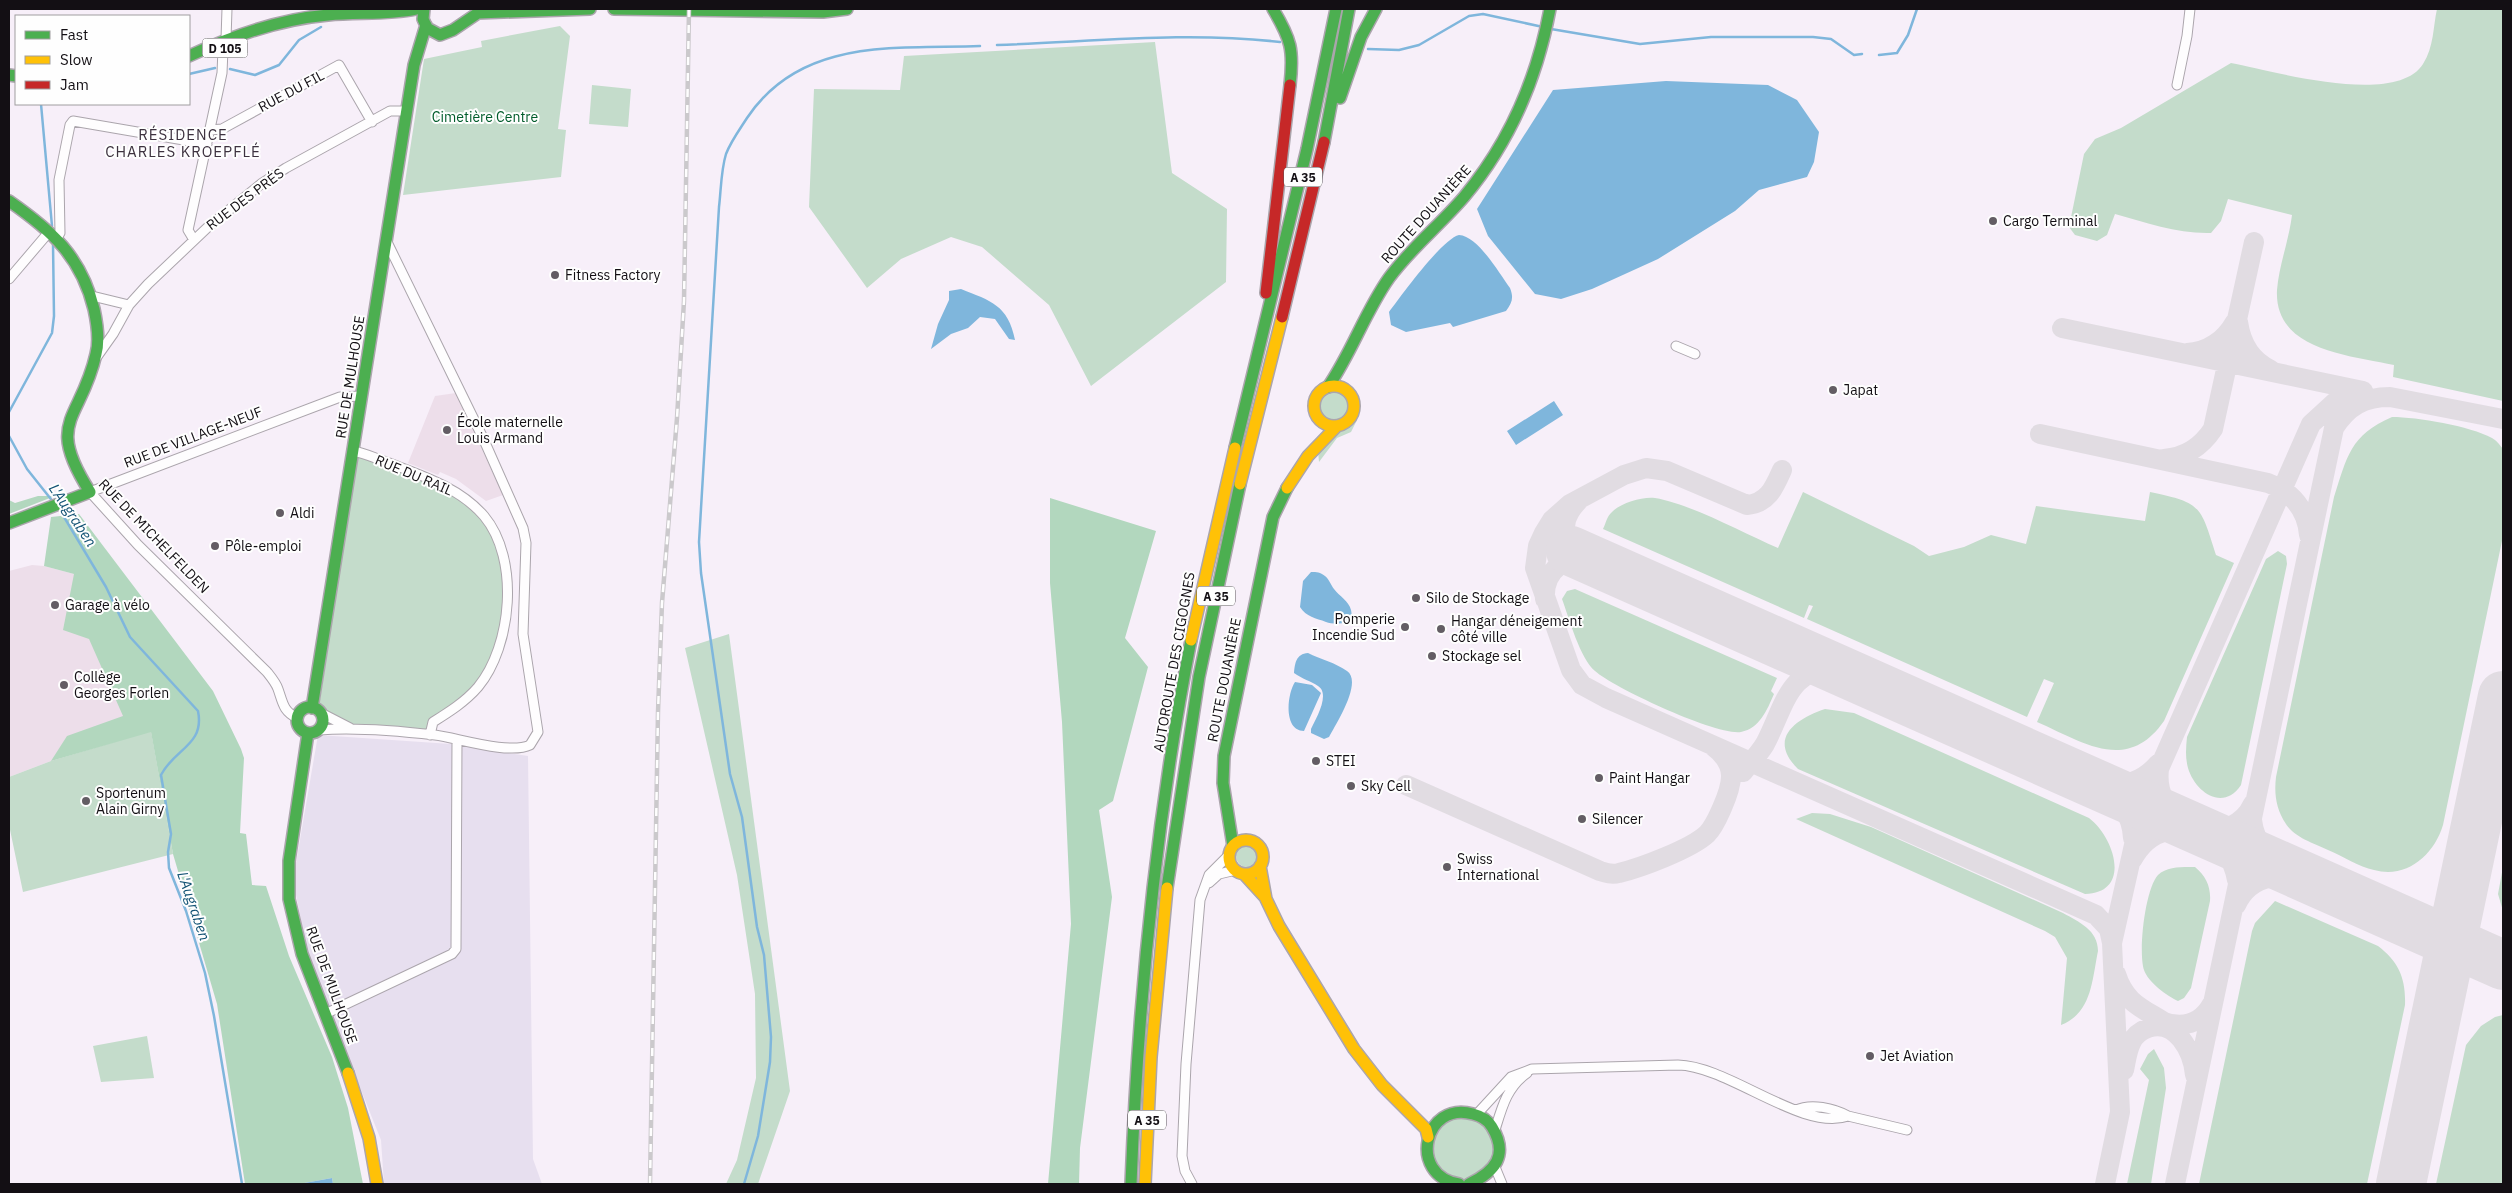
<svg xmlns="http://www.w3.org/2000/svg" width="2512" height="1193" font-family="'IBM Plex Sans',sans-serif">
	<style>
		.commercial { fill: #e7dfef }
		.education { fill: #eddeea }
		.green { fill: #c4dccb }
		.forest { fill: #b2d7be }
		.water { fill: #7fb6dc }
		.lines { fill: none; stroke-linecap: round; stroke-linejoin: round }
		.stream { stroke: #7fb6dc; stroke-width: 2.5 }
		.taxiway { stroke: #e1dce2; stroke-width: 20 }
		.runway { stroke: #e1dce2; stroke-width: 50 }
		.street-casing { stroke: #aba5ac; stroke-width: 11 }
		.fast-casing { stroke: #aba5ac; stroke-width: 14 }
		.slow-casing { stroke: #aba5ac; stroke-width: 14 }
		.jam-casing { stroke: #aba5ac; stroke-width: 14 }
		.street { stroke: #fefdfe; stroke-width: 9 }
		.fast { stroke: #4caf50; stroke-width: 11 }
		.slow { stroke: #ffc107; stroke-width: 11 }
		.jam { stroke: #c62828; stroke-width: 11 }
		.rail-casing { stroke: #cbc9cc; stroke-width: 4.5 }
		.rail { stroke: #fefefe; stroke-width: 2.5; stroke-dasharray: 8; stroke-linecap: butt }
		.poi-dot { fill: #635d64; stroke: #fefefe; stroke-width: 2 }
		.labels { text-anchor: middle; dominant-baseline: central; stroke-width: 4; stroke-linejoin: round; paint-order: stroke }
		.shield { fill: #fefefe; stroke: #5a575a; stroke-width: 1 }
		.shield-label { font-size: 12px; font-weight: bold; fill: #130f14 }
		.street-label { font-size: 14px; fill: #130f14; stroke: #fefefe }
		.park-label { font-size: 14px; fill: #005c2b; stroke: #fefefe }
		.poi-label { font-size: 14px; fill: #130f14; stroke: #fefefe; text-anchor: start }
		.neighbourhood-label { font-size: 15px; letter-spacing: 1px; fill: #3d323f; stroke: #fefefe }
		.water-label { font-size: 15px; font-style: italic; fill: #115173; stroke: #fefefe }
	</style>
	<rect width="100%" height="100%" fill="#f7eff9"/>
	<path class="commercial" d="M 318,735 L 451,744 L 528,756 L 533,1159 L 542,1184 L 384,1184 L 381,1140 L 309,960 L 293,880 Z"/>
	<path class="education" d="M 456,393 L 503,495 L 486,501 L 456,479 L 440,472 L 438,475 L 408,463 L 435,396 Z
		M 32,565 L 44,566 L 74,574 L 89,639 L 151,731 L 51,761 L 9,777 L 9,571 Z"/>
	<path class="green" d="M 2437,9 L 2503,9 L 2503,401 L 2393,377 L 2394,365 C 2350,355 2274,351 2277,290 C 2279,265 2289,240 2292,215 L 2228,199 L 2221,221 L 2211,233 C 2178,234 2147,223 2115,214 L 2107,235 L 2097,241 L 2075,235 L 2069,227 L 2084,154 L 2095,139 L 2121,128 L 2231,63 C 2273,71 2396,107 2423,64 C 2434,47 2433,27 2437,9 Z
		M 560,26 L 570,36 L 558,129 L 566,130 L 561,177 L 403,195 L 424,59 L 482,47 L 481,41 Z
		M 1155,42 L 1172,173 L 1227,209 L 1226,282 L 1091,386 L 1049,305 L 982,247 L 951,237 L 901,259 L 867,288 L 809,207 L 814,89 L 900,90 L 904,56 Z
		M 592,85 L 631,89 L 628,127 L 589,124 Z
		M1318 406a15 15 0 1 1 30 0a15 15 0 1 1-30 0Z
		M 2392,417 C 2417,417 2470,426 2492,438 C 2496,440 2500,445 2503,449 L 2503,536 L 2443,825 C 2434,855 2407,879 2374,870 C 2359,867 2343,856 2328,850 C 2314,843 2295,838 2286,824 C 2276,809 2274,794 2276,777 L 2334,497 C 2347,457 2350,435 2392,417 Z
		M 1357,420 L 1351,432 L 1337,438 L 1319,462 L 1318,451 L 1337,431 Z
		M 358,452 L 458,493 L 493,530 L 507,586 L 501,643 L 478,687 L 433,722 L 430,735 C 389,732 350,738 319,706 Z
		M 1803,492 L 1914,546 L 1929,556 L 1964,547 L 1991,535 L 2026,544 L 2036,506 L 2145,521 L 2150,492 C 2202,503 2200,505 2216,555 L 2234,563 L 2164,721 C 2127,774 2083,742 2037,722 L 2054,683 L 2044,679 L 2027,717 L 1807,619 L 1813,606 L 1809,605 L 1804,618 L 1603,529 C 1606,523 1607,516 1612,512 C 1620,503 1644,496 1655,498 C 1691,504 1743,533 1778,548 Z
		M 2278,551 L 2286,556 L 2287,564 L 2241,785 C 2223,812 2195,792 2188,768 C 2185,757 2186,747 2187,737 L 2266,559 Z
		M 1575,589 L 1777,678 L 1771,691 L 1774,694 C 1767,710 1760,728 1741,732 C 1717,736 1614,688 1595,671 C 1580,659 1569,618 1562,599 L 1567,591 Z
		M 729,634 L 790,1091 L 758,1184 L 726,1184 L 737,1160 L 756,1078 L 755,994 L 737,875 L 685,648 Z
		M 1825,709 L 1854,713 L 2089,818 C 2115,838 2132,893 2085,894 L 1798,769 C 1767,738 1796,719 1825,709 Z
		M 151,731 L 173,854 L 23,892 L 9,825 L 9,777 L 51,761 Z
		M 1812,813 L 1830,814 L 1871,827 L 2063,913 C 2079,922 2098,930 2098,951 C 2092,980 2092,1013 2061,1025 L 2067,958 L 2055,937 L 2045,931 L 1796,819 Z
		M1236 856a11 11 0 1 1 22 0a11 11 0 1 1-22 0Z
		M 2195,867 C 2206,876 2211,887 2210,901 L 2191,988 L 2184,998 L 2178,1001 C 2167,996 2148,982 2144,970 C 2138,952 2145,889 2158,875 C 2167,866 2184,867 2195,867 Z
		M 2503,867 L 2503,911 L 2498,894 Z
		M 2275,901 L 2378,946 C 2399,962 2406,979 2405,1005 L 2367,1184 L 2199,1184 L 2252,931 L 2255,923 Z
		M 2503,1015 L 2503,1184 L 2436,1184 L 2466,1045 L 2481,1026 L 2495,1017 Z
		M 147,1036 L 154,1078 L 101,1082 L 93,1046 Z
		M 2154,1049 L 2164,1068 L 2166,1088 L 2151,1184 L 2127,1184 L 2149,1080 L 2140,1069 L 2148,1054 Z
		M1432 1149a31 31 0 1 1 62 0a31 31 0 1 1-62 0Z"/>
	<path class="forest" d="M 38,496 L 55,496 L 9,514 L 9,500 L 15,503 Z
		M 1050,498 L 1156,531 L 1125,638 L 1148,667 L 1113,801 L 1099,810 L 1112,897 L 1080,1148 L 1079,1184 L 1048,1184 L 1071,924 L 1062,722 L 1050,583 Z
		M 79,514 L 213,691 L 241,749 L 244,758 L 240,833 L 246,834 L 252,885 L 266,886 L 289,956 L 332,1057 L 348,1108 L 363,1184 L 333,1184 L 332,1178 L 299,1184 L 245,1184 L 217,1004 L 173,854 L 151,732 L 51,761 L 67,736 L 123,716 L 89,639 L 63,630 L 74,574 L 44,566 L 51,517 Z"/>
	<path class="water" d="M 1666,81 L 1768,85 L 1797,100 L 1819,132 L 1814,162 L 1807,177 L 1759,190 L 1735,211 L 1658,259 L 1592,289 L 1561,299 L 1535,294 L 1488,236 L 1477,209 L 1553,90 Z
		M 1459,235 C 1478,236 1499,273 1510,288 C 1514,298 1512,303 1506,311 L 1453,327 L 1450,323 L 1406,332 L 1391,325 L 1389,312 C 1401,296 1442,239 1459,235 Z
		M 961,289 C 991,301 1008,305 1015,340 L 1009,339 L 995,319 L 980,317 L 968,328 L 951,334 L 931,349 L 938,324 L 949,300 L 949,291 Z
		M 1554,401 L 1563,415 L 1516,445 L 1507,431 Z
		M 1311,572 C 1317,572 1320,572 1325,576 C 1329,579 1331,585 1334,589 C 1339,596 1349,601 1351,610 C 1355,625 1335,625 1326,622 C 1316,618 1306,617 1300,607 L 1303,581 Z
		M 1308,653 C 1320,659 1336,663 1347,671 C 1363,682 1336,724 1329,737 L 1324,739 L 1311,733 L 1311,729 C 1315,720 1331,694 1318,686 C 1311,681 1302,679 1294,673 C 1295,663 1296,654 1308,653 Z
		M 1295,682 L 1312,685 L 1321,693 L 1304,731 C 1283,731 1287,694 1295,682 Z
		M 332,1178 L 333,1184 L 299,1184 Z"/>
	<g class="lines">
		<path class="stream" d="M 1551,29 L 1640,44 L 1711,37 L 1813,37 L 1831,39 L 1854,55 L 1862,54
			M 997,45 C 1091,42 1186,31 1280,42
			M 1368,49 L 1399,50 L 1419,45 L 1469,16 L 1483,14 L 1543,27
			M 1879,55 L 1897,53 L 1908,35 L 1917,9
			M 230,69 L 255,75 L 279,65 L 299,40 L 321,27
			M 189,74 L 215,68
			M 41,104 L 52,226
			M 9,412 L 52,333 L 54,316 L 53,243
			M 9,436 L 27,469 L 54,503
			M 58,507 L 106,587 L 130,637 L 198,711 C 205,745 174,749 161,775 L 171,834 L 168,852 L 169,868 L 186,911 L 205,973 L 214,1016 L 242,1184
			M 744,1184 L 758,1136 L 770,1062 L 771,1037 L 764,955 L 757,927 L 742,817 L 730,774 L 701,573 L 699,542 L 719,207 C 721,190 721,170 726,154 C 731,141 740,129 747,118 C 801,37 896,49 980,46"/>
		<path class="taxiway" d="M 2238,322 C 2241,343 2251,361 2271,370
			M 2062,328 L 2363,391
			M 2187,353 C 2208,352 2225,340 2235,322
			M 2040,434 L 2268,483 C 2292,492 2307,510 2309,535
			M 2164,459 C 2186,457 2201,447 2213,429 L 2254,242
			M 1782,470 C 1774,488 1768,503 1747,505 L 1667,471 L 1646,468 L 1624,475 L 1570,504 L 1552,520 L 1544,533 L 1538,546 L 1535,568 L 1571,670 L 1582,685 L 1606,698 L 2096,915 L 2109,929 L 2112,943
			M 1578,501 C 1541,540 1593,560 1621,574
			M 1545,599 C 1543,571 1567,551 1594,562
			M 2159,769 C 2156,795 2168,812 2189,826
			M 1743,772 C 1750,763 1759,754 1765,744 C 1784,709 1789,662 1840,671
			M 2091,782 C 2117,789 2140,785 2158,764
			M 1406,785 L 1600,871 C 1606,873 1612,875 1619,873 C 1640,868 1691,849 1707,834 C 1714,827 1718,817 1722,808 C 1733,783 1738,765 1713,746
			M 2097,785 C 2118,798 2132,813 2133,838
			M 2252,820 C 2255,847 2272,860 2294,873
			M 2198,829 C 2220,834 2243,826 2253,804
			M 2200,832 C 2221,842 2233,857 2237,880
			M 2132,860 C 2151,825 2179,826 2212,836
			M 2236,905 C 2251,872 2286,872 2316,882
			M 2116,974 C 2126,1006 2146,1009 2170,1026
			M 2161,1021 C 2182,1029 2201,1024 2212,1004
			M 2124,1070 C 2126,1061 2127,1051 2131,1043 C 2134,1036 2140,1031 2148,1028 C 2176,1018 2193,1052 2195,1075
			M 2105,1184 L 2120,1112 L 2112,943 L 2143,805 L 2311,424 L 2335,402 L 2363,394
			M 2175,1184 L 2334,428 C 2348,406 2364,397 2390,397 L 2503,419"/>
		<path class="runway" d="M 1571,551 L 2503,965
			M 2401,1184 L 2503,696"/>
		<defs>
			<path id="street" d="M 226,39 L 227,9
				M 2177,85 L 2187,36 L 2190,9
				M 210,130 L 222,129 L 339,65 L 372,122
				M 57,238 L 60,233 L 59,180 L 70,125 L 73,121 L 207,144
				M 194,240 L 188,230 L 222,73 L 223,49
				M 9,279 L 49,232
				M 92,296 L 129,305
				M 1676,346 L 1695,354
				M 96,358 L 113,334 L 129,305 L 148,284 L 208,227 L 261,184 L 286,168 L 390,111 L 407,111
				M 353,451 C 365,453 377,459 389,463 C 423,476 460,488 484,516 C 520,559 512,646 478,687 C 465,702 449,712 433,722 L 430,735
				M 319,712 L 350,728
				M 297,718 C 283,711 283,703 278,689 C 276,683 271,677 267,672 L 138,545 L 90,492 L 340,397 L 361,396
				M 319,730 C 354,727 400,731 435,735 C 458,738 509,755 530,745 L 538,732 L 523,634 L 526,543 L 523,528 L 483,438 L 386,240
				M 1209,883 L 1219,874 L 1236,870
				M 325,1014 L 452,954 L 456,949 L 457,740
				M 1477,1114 L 1511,1077 L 1532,1069 L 1678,1065 C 1729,1066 1802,1132 1848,1116 C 1834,1108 1811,1103 1796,1110
				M 1848,1116 L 1907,1130
				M 1495,1130 C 1502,1107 1507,1087 1527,1073
				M 1495,1167 L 1502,1184
				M 1192,1184 L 1185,1171 L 1182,1156 L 1186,1064 L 1200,900 L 1209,875 L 1229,855"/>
			<path id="fast" d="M 424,9 L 423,19 L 427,28 L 440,35 L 453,30 L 478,13 L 590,9
				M 614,9 L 823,12 L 847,9
				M 1273,9 C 1291,39 1294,50 1290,85
				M 189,56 C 232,36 281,19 328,15 C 358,12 387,15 416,9
				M 9,75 L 16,76
				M 1340,98 L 1361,37 L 1376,9
				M 1324,142 L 1349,9
				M 9,201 C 52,231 81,256 94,309 C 97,323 100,340 96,354 C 81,421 44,420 90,492 L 9,523
				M 1328,387 C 1352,352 1365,312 1389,278 C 1411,248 1440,225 1464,197 C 1510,142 1537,79 1550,9
				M 1235,448 L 1307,149 L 1336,9
				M297 720a13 13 0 1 1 26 0a13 13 0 1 1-26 0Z
				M 312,708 L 414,65 L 426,25
				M 308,733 L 289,861 L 289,899 L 302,954 L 348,1073
				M 1233,846 L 1223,783 L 1224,756 L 1273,517 L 1287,488
				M 1167,888 L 1199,677 L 1240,484
				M 1131,1184 C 1138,1001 1156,819 1191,640
				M 1459,1184 C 1407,1175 1424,1100 1473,1114 C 1481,1116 1488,1120 1492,1127 C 1509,1155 1495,1172 1469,1184"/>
			<path id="slow" d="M1314 406a20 20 0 1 1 40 0a20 20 0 1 1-40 0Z
				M 1240,484 L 1282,317
				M 1287,488 L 1308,456 L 1336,427
				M 1191,640 L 1235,448
				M1229 857a17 17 0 1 1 34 0a17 17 0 1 1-34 0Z
				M 1260,866 L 1266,899 L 1279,926 L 1354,1049 L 1382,1085 L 1426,1129 L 1428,1137
				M 1244,874 L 1265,897
				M 348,1073 L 369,1138 L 377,1184
				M 1145,1184 L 1151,1057 L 1167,888"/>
			<path id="jam" d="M 1266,293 L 1290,85
				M 1282,317 L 1324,142"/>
		</defs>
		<use href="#street" class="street-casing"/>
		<use href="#fast" class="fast-casing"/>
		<use href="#slow" class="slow-casing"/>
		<use href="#jam" class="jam-casing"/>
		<use href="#street" class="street"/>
		<use href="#fast" class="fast"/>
		<use href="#slow" class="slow"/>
		<use href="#jam" class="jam"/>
		<defs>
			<path id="rail" d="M 650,1184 L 658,712 L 662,603 L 677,418 L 684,301 L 689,9"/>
		</defs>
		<use href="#rail" class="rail-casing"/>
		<use href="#rail" class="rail"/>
	</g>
	<g class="poi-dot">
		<circle cx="1993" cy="221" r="5"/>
		<circle cx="555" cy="275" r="5"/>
		<circle cx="1833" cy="390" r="5"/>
		<circle cx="447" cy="430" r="5"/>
		<circle cx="280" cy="513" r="5"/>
		<circle cx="215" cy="546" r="5"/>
		<circle cx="1416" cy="598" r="5"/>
		<circle cx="55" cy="605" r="5"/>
		<circle cx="1405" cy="627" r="5"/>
		<circle cx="1441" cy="629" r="5"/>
		<circle cx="1432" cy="656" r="5"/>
		<circle cx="64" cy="685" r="5"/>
		<circle cx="1316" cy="761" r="5"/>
		<circle cx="1599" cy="778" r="5"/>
		<circle cx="1351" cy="786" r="5"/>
		<circle cx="86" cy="801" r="5"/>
		<circle cx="1582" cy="819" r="5"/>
		<circle cx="1447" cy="867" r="5"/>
		<circle cx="1870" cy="1056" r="5"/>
	</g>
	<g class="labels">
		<g class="shield">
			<rect x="202.5" y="38.5" width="45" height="19" rx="4"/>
			<rect x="1284" y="167.5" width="38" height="19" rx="4"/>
			<rect x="1197" y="586.5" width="38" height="19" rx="4"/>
			<rect x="1128" y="1110.5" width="38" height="19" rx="4"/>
		</g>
		<g class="shield-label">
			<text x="225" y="48">D 105</text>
			<text x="1303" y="177">A 35</text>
			<text x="1216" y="596">A 35</text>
			<text x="1147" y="1120">A 35</text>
		</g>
		<g class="street-label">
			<text transform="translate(291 91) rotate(-28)">RUE DU FIL</text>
			<text transform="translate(245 199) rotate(-37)">RUE DES PRÉS</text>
			<text transform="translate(1426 214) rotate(-48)">ROUTE DOUANIÈRE</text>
			<text transform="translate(350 377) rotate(-81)">RUE DE MULHOUSE</text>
			<text transform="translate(193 437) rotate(-21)">RUE DE VILLAGE-NEUF</text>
			<text transform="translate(414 475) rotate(23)">RUE DU RAIL</text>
			<text transform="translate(154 536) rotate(46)">RUE DE MICHELFELDEN</text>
			<text transform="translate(1174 662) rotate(-80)">AUTOROUTE DES CIGOGNES</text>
			<text transform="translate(1224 680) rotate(-79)">ROUTE DOUANIÈRE</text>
			<text transform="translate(332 985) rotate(70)">RUE DE MULHOUSE</text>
		</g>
		<g class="park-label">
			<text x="485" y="117">Cimetière Centre</text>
		</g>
		<g class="poi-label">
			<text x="2003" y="221">Cargo Terminal</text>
			<text x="565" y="275">Fitness Factory</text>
			<text x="1843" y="390">Japat</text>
			<text x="457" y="422">École maternelle<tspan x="457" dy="16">Louis Armand</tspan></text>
			<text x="290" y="513">Aldi</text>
			<text x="225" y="546">Pôle-emploi</text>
			<text x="1426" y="598">Silo de Stockage</text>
			<text x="65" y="605">Garage à vélo</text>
			<text x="1395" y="619" text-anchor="end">Pomperie<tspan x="1395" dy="16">Incendie Sud</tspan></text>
			<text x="1451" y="621">Hangar déneigement<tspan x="1451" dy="16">côté ville</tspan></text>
			<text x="1442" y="656">Stockage sel</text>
			<text x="74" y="677">Collège<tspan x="74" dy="16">Georges Forlen</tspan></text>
			<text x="1326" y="761">STEI</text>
			<text x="1609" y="778">Paint Hangar</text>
			<text x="1361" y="786">Sky Cell</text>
			<text x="96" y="793">Sportenum<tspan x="96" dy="16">Alain Girny</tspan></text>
			<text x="1592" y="819">Silencer</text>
			<text x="1457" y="859">Swiss<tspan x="1457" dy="16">International</tspan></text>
			<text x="1880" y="1056">Jet Aviation</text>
		</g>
		<g class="neighbourhood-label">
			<text x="183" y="134">RÉSIDENCE<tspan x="183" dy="17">CHARLES KROEPFLÉ</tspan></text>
		</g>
		<g class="water-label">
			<text transform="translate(73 515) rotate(56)">L'Augraben</text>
			<text transform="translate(194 906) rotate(71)">L'Augraben</text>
		</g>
	</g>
	<rect width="2512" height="1193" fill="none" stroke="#130f14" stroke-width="20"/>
	<rect x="15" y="15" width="175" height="90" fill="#fefefe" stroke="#a09ea0"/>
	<rect x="25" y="31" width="25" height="8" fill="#4caf50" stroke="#a09ea0"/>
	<text x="60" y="40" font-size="15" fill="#130f14">Fast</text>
	<rect x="25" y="56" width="25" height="8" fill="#ffc107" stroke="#a09ea0"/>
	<text x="60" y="65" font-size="15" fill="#130f14">Slow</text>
	<rect x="25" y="81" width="25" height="8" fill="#c62828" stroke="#a09ea0"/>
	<text x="60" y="90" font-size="15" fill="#130f14">Jam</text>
</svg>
